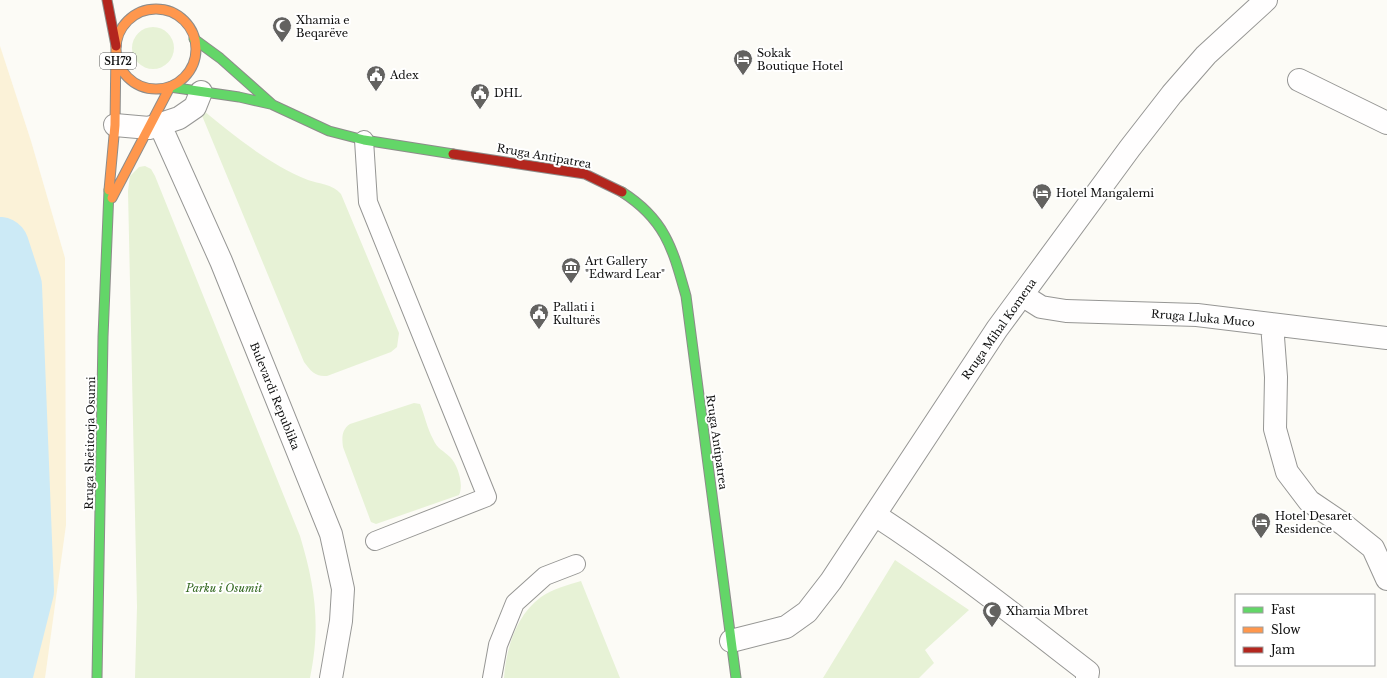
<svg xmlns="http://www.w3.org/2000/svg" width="1387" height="678" font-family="'Libre Baskerville',serif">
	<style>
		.green { fill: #e7f2d6 }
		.sand { fill: #fbf2d8 }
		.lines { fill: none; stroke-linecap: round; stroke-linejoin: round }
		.river { stroke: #cceaf6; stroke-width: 58 }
		.lane-casing { stroke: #969694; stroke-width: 20 }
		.street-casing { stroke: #969694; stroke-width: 24 }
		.fast-casing { stroke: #8d8c8a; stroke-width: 11 }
		.slow-casing { stroke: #8d8c8a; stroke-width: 11 }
		.jam-casing { stroke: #8d8c8a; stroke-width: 11 }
		.lane { stroke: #fffefe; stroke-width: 18 }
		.street { stroke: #fffefe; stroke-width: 22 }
		.fast { stroke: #63d668; stroke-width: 9 }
		.slow { stroke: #ff974d; stroke-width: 9 }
		.jam { stroke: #b3261e; stroke-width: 9 }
		.labels { text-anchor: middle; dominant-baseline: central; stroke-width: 4; stroke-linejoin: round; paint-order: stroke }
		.shield { fill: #fff; stroke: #585858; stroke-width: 1 }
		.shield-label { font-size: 10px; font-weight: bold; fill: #101010 }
		.poi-label { font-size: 11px; fill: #101010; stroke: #fff; text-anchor: start }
		.street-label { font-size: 11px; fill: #101010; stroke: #fff }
		.park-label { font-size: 11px; font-style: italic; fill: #336820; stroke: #fff }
	</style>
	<rect width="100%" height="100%" fill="#fcfbf6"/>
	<path class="green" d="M132 48a21 21 0 1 1 42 0a21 21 0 1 1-42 0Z
		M 198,106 C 232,134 266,163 308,180 C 319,184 333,184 341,194 L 399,333 L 397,347 L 391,352 L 327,376 C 315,377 311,371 304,362 Z
		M 145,166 L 151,169 L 155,176 L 300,536 C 315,586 321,625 310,678 L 135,678 L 137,607 L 128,191 L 130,176 L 139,167 Z
		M 414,403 L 420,404 C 425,416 427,428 433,439 C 437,449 443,450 450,457 C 458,465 464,485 459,495 L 376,524 L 371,522 L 343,447 C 342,439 341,430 350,424 Z
		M 895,560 L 969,610 L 925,650 L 934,663 L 919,678 L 823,678 Z
		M 581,581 L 620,678 L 504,678 C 506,649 516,615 541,597 C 552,589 568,585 581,581 Z"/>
	<path class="sand" d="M 0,46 L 31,141 L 65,258 L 66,525 L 45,678 L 0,678 Z"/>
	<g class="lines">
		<path class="river" d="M 0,246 L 13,286 L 25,591 L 3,678"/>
		<defs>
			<path id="lane" d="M 364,140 L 368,202 L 487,497 L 375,541
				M 492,678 L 498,645 L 515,603 L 545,576 L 576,564"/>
			<path id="street" d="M 1299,80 L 1387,123
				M 115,125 L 149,128 L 179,118 L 195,107 L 201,92
				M 160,125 L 221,261 L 331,534 L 343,589 L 341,621 L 331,678
				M 1022,295 L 1041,307 L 1066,311 L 1197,315 L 1387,338
				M 1272,324 L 1276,377 L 1275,429 L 1287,472 L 1309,501 L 1343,524 L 1373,548 L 1387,579
				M 875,515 C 949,563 1018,618 1088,672 L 1087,678
				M 731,641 L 786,627 L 807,612 L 831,581 L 997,329 L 1130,148 L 1172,94 L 1206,55 L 1266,0"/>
			<path id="fast" d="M 194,39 L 220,58 L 273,105 L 329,131 L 364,140 L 453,154
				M 170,87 L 239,97 L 270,104
				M 622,192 C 666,220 673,250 686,296 L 736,678
				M 97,678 L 103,337 L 109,190"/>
			<path id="slow" d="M116 49a40 40 0 1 1 80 0a40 40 0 1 1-80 0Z
				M 109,190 L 115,125 L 116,46
				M 112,198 L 170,87"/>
			<path id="jam" d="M 107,0 L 116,46
				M 453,154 L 585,174 L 622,192"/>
		</defs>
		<use href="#lane" class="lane-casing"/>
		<use href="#street" class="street-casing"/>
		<use href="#fast" class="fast-casing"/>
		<use href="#slow" class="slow-casing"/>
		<use href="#jam" class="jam-casing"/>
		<use href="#lane" class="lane"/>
		<use href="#street" class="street"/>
		<use href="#fast" class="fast"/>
		<use href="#slow" class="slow"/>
		<use href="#jam" class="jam"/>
	</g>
	<defs>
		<symbol id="mosque-pin" viewBox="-11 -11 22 30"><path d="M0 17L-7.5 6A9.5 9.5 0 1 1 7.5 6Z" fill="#636260" stroke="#fff"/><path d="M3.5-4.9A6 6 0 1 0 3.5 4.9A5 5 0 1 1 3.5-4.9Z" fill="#fff"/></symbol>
		<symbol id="hotel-pin" viewBox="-11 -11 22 30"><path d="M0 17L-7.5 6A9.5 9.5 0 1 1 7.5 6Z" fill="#636260" stroke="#fff"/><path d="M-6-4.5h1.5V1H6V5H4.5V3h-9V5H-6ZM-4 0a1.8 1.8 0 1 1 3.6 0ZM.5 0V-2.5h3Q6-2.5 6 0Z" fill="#fff"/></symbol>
		<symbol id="civic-pin" viewBox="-11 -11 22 30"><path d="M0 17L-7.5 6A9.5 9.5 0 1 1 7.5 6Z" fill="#636260" stroke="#fff"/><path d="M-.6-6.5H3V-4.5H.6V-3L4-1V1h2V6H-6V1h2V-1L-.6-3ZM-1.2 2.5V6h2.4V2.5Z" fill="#fff"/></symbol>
		<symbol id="museum-pin" viewBox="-11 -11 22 30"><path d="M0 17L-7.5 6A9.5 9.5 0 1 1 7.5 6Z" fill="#636260" stroke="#fff"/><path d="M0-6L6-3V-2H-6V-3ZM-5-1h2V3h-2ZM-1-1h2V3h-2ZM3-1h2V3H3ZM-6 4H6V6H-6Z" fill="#fff"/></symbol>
	</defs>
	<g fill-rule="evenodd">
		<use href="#mosque-pin" x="271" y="15" width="22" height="30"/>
		<use href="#hotel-pin" x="732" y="48" width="22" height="30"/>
		<use href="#civic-pin" x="365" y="64" width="22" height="30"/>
		<use href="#civic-pin" x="469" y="82" width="22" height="30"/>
		<use href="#hotel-pin" x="1031" y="182" width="22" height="30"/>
		<use href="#museum-pin" x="560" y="256" width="22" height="30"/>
		<use href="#civic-pin" x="528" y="302" width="22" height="30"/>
		<use href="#hotel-pin" x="1250" y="511" width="22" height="30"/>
		<use href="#mosque-pin" x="981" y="600" width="22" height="30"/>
	</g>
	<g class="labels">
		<rect class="shield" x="100" y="53" width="36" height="16" rx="3"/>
		<g class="shield-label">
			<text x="118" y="61">SH72</text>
		</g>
		<g class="poi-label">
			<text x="296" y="20">Xhamia e<tspan x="296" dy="13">Beqarëve</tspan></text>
			<text x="757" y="53">Sokak<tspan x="757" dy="13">Boutique Hotel</tspan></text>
			<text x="390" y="75">Adex</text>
			<text x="494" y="93">DHL</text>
			<text x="1056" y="193">Hotel Mangalemi</text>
			<text x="585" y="261">Art Gallery<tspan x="585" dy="13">"Edward Lear"</tspan></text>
			<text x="553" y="307">Pallati i<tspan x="553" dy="13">Kulturës</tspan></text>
			<text x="1275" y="516">Hotel Desaret<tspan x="1275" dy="13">Residence</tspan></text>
			<text x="1006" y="611">Xhamia Mbret</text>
		</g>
		<g class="street-label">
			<text transform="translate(544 156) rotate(10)">Rruga Antipatrea</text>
			<text transform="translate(1203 318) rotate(5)">Rruga Lluka Muco</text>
			<text transform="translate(999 329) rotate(-55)">Rruga Mihal Komena</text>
			<text transform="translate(275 396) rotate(68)">Bulevardi Republika</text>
			<text transform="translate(717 442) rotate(82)">Rruga Antipatrea</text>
			<text transform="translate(90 443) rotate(-89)">Rruga Shëtitorja Osumi</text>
		</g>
		<g class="park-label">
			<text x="224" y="588">Parku i Osumit</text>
		</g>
	</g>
	<rect x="1235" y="594" width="140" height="72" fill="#ffffff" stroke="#9f9f9f"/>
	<rect x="1243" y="607" width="20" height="6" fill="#63d668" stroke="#9f9f9f"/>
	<text x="1271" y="614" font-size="12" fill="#101010">Fast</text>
	<rect x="1243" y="627" width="20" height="6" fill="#ff974d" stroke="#9f9f9f"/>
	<text x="1271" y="634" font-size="12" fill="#101010">Slow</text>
	<rect x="1243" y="647" width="20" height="6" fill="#b3261e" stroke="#9f9f9f"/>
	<text x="1271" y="654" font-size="12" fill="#101010">Jam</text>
</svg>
